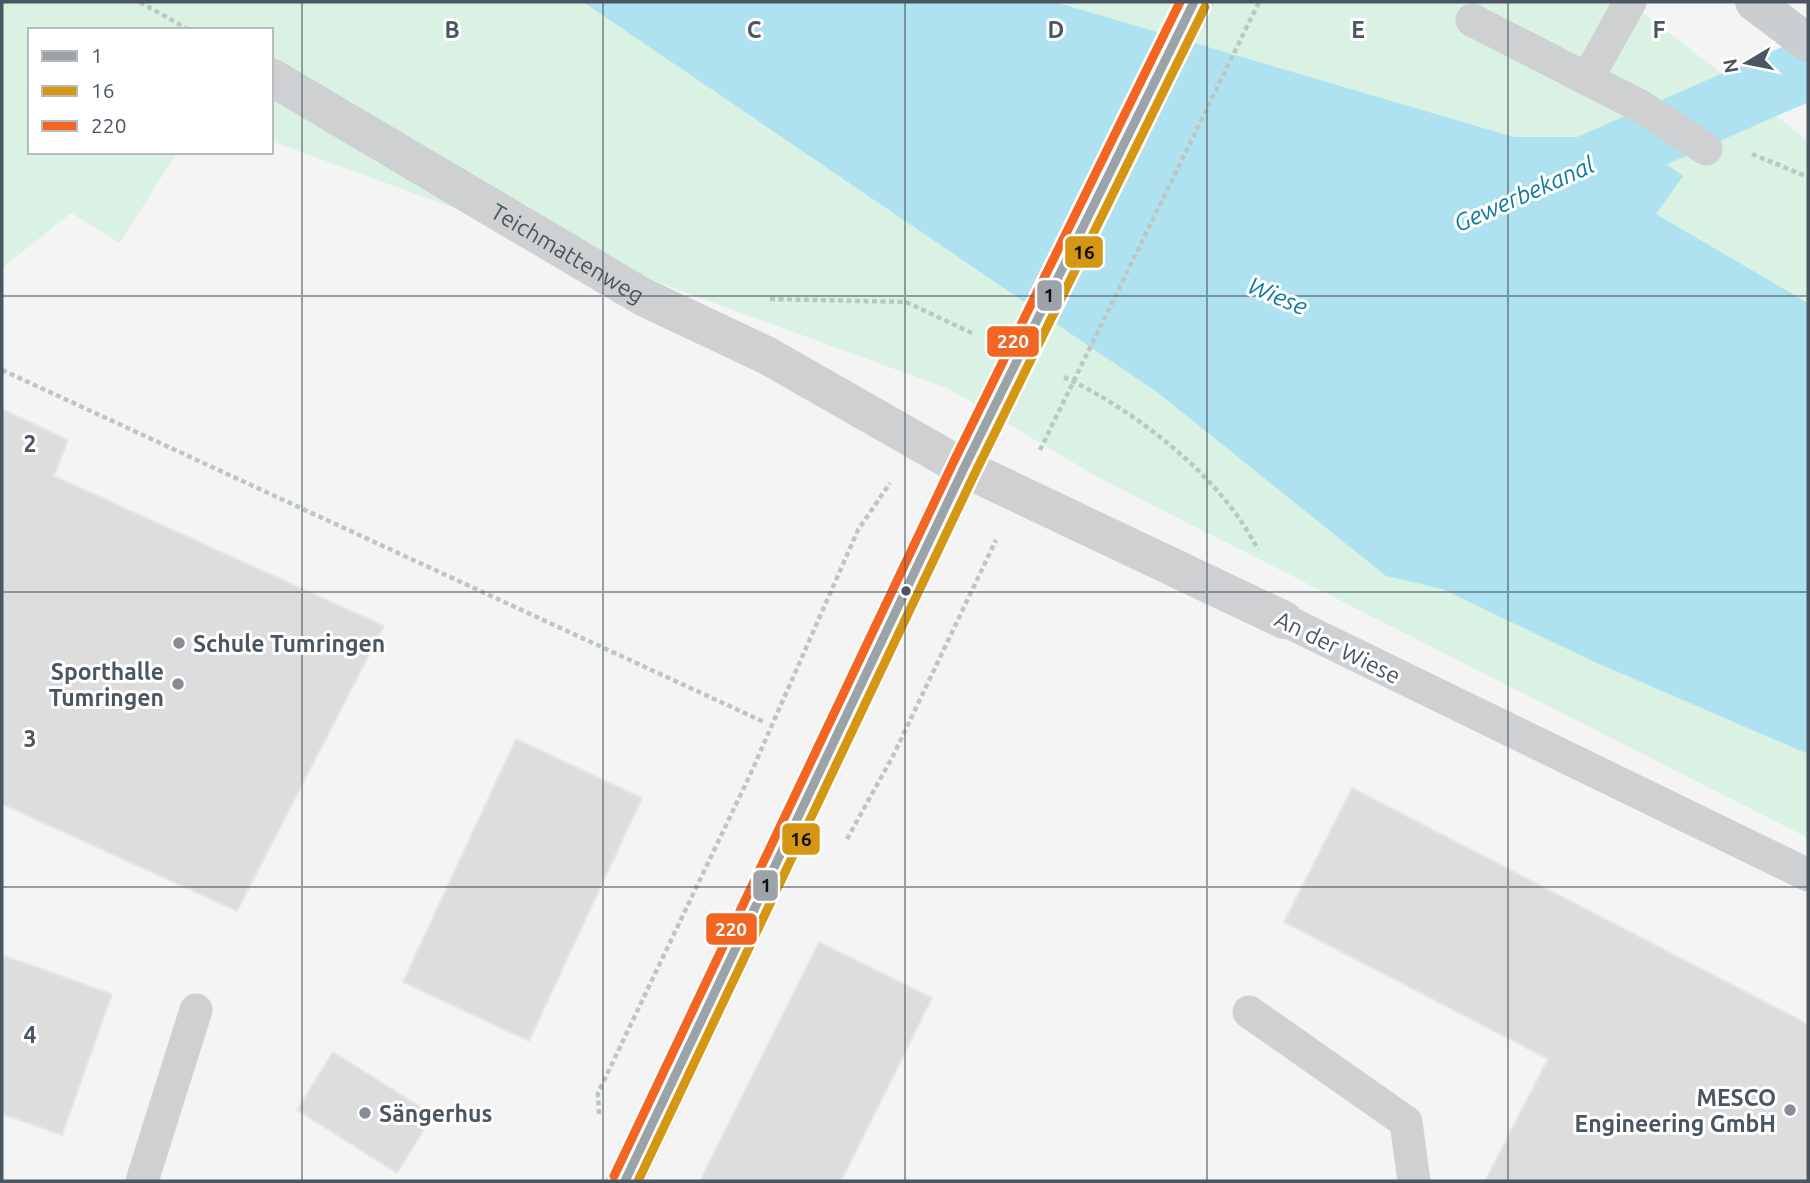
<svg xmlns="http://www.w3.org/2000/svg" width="1810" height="1183" font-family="Ubuntu,sans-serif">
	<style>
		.green { fill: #d9f2e3 }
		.water { fill: #aee2f0 }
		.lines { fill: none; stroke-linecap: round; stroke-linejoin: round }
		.canal { stroke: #aee2f0; stroke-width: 61 }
		.building { fill: #ddddde; stroke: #e5e6e7; stroke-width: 2 }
		.path { stroke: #bcc7c4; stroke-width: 4.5; stroke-dasharray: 5 3.5; stroke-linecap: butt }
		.lane { stroke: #ced0d2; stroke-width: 33 }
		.street { stroke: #ced0d2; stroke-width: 38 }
		.secondary { stroke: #ced0d4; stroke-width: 38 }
		.primary { stroke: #caced1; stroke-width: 38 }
		.bus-1-casing { stroke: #fff; stroke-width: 14 }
		.bus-2-casing { stroke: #fff; stroke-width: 14 }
		.bus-3-casing { stroke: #fff; stroke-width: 14 }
		.bus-1 { stroke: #9ba2a8; stroke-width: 9 }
		.bus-2 { stroke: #d49613; stroke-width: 9 }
		.bus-3 { stroke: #f26522; stroke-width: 9 }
		.grid { fill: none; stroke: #4a5661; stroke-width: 2; stroke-opacity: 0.55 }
		.bus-dot { fill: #4a5661; stroke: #fff; stroke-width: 2.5 }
		.poi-dot { fill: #868d94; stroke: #fff; stroke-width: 2.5 }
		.labels { text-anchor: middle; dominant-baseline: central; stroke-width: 6; stroke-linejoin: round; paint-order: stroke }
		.street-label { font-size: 23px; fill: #4a5661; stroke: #fff }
		.poi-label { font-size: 23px; font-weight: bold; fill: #4a5661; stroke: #fff; text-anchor: start }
		.water-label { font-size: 24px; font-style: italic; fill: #0c7c9b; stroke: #fff }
		.grid-label { font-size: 23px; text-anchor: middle; font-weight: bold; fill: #4a5661; stroke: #fff; stroke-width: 6; stroke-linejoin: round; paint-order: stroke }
		.line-badge { stroke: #fff; stroke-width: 2.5 }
		.badge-label { font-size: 19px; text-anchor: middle; font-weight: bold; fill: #fff }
		.pale-badge-label { font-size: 19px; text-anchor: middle; font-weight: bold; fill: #111 }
	</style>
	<rect width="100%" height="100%" fill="#f4f4f4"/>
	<path class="green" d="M 2,2 L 583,2 L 1158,393 L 1386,576 L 1442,589 L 1590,660 L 1808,754 L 1808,838 L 1101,479 L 949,389 L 271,141 L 271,30 L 30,30 L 30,152 L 177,152 L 120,243 L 71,213 L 2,268 Z
		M 1055,2 L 1630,2 L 1808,141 L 1808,303 L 1656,214 L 1590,137 L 1514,137 Z"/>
	<path class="water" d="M 583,2 L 1055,2 L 1514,137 L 1590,137 L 1611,125 L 1683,176 L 1656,214 L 1808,303 L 1808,754 L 1590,660 L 1442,589 L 1386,576 L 1158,393 Z"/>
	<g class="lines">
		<path class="canal" d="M 1562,177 L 1808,69"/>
	</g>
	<path class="building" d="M 2,409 L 68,440 L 54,476 L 384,626 L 237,911 L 2,804 Z
		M 516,739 L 642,798 L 529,1041 L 403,982 Z
		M 1352,788 L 1808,1024 L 1808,1181 L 1485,1181 L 1548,1059 L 1284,922 Z
		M 819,942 L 932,998 L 841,1181 L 700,1181 Z
		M 2,955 L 112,994 L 62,1135 L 2,1114 Z
		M 333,1052 L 433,1115 L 397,1173 L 297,1110 Z"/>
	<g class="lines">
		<path class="path" d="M 140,2 L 189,30
			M 1752,154 L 1808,177
			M 770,299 L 906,302 L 974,334
			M 2,370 L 764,722
			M 1064,377 C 1136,411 1222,477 1258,550
			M 1040,450 L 1259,2
			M 847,839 L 893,756 L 996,540
			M 599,1114 L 598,1093 L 750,775 L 858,530 L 890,483"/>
		<path class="lane" d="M 1472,20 L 1640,106 L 1706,149
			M 1587,79 L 1630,2
			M 1284,620 L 1808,875
			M 1249,1012 L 1406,1122 L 1414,1181
			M 142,1181 L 196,1010"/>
		<path class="street" id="s1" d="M 271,77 L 643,297 L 766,355 L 964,468 L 1284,620"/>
		<path class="secondary" d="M 625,1181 L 964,468 L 1194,2"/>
		<path class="primary" d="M 1754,2 L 1808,43"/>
		<defs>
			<path id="bus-1" d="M 625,1181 L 964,468 L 1194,2"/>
			<path id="bus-2" d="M 638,1181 L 975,473 L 1205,7"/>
			<path id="bus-3" d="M 614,1176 L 953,463 L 1180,2"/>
		</defs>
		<use href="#bus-1" class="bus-1-casing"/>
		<use href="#bus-2" class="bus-2-casing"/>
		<use href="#bus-3" class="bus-3-casing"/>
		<use href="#bus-1" class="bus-1"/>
		<use href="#bus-2" class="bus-2"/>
		<use href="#bus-3" class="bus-3"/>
	</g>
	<path class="grid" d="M 302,2 L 302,1181M 603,2 L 603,1181M 905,2 L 905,1181M 1207,2 L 1207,1181M 1508,2 L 1508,1181M 2,296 L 1808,296M 2,592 L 1808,592M 2,887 L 1808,887"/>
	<circle class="bus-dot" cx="906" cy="591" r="6"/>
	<g class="poi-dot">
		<circle cx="179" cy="643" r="7"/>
		<circle cx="178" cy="684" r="7"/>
		<circle cx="1790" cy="1110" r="7"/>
		<circle cx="365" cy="1113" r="7"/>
	</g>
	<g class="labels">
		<g class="street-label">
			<text stroke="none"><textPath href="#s1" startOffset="345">Teichmattenweg</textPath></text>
			<text transform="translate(1338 647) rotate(26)">An der Wiese</text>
		</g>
		<g class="poi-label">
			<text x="193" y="643">Schule Tumringen</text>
			<text x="164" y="671" text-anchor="end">Sporthalle<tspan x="164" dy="26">Tumringen</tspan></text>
			<text x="1776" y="1097" text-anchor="end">MESCO<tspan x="1776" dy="26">Engineering GmbH</tspan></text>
			<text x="379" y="1113">Sängerhus</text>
		</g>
		<g class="water-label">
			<text transform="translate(1524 194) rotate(-24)">Gewerbekanal</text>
			<text transform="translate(1278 296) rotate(23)">Wiese</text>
		</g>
	</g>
	<g class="grid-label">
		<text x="452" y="38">B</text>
		<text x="754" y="38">C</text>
		<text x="1056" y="38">D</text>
		<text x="1358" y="38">E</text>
		<text x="1659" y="38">F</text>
		<text x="30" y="452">2</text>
		<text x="30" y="747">3</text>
		<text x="30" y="1043">4</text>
	</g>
	<g class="line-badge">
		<rect x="1064" y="235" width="40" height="34" rx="7" fill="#d49613"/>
		<rect x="1036" y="279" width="27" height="33" rx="7" fill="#9ba2a8"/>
		<rect x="986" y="325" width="54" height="33" rx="7" fill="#f26522"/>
		<rect x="781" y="822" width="40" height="34" rx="7" fill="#d49613"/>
		<rect x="752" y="869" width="27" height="33" rx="7" fill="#9ba2a8"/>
		<rect x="705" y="912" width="53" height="34" rx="7" fill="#f26522"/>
	</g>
	<g class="badge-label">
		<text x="1013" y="348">220</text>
		<text x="731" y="936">220</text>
	</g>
	<g class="pale-badge-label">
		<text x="1084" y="259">16</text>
		<text x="1049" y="302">1</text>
		<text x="801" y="846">16</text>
		<text x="766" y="892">1</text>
	</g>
	<rect width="1810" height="1183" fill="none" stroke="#4a5661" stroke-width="7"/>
	<rect x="28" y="28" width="245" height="126" fill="#ffffff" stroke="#b7bbc0" stroke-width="2"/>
	<rect x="42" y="51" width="35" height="10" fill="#9ba2a8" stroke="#b7bbc0" stroke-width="2"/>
	<text x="91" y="63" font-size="21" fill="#4a5661">1</text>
	<rect x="42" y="86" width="35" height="10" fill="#d49613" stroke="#b7bbc0" stroke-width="2"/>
	<text x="91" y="98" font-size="21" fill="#4a5661">16</text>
	<rect x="42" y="121" width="35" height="10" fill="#f26522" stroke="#b7bbc0" stroke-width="2"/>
	<text x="91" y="133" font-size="21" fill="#4a5661">220</text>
	<g transform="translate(1747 63) rotate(260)" stroke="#ffffff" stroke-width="5" paint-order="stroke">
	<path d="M0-5L12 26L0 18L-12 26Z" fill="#4a5661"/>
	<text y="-10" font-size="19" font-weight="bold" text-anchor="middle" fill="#4a5661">N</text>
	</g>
</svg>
